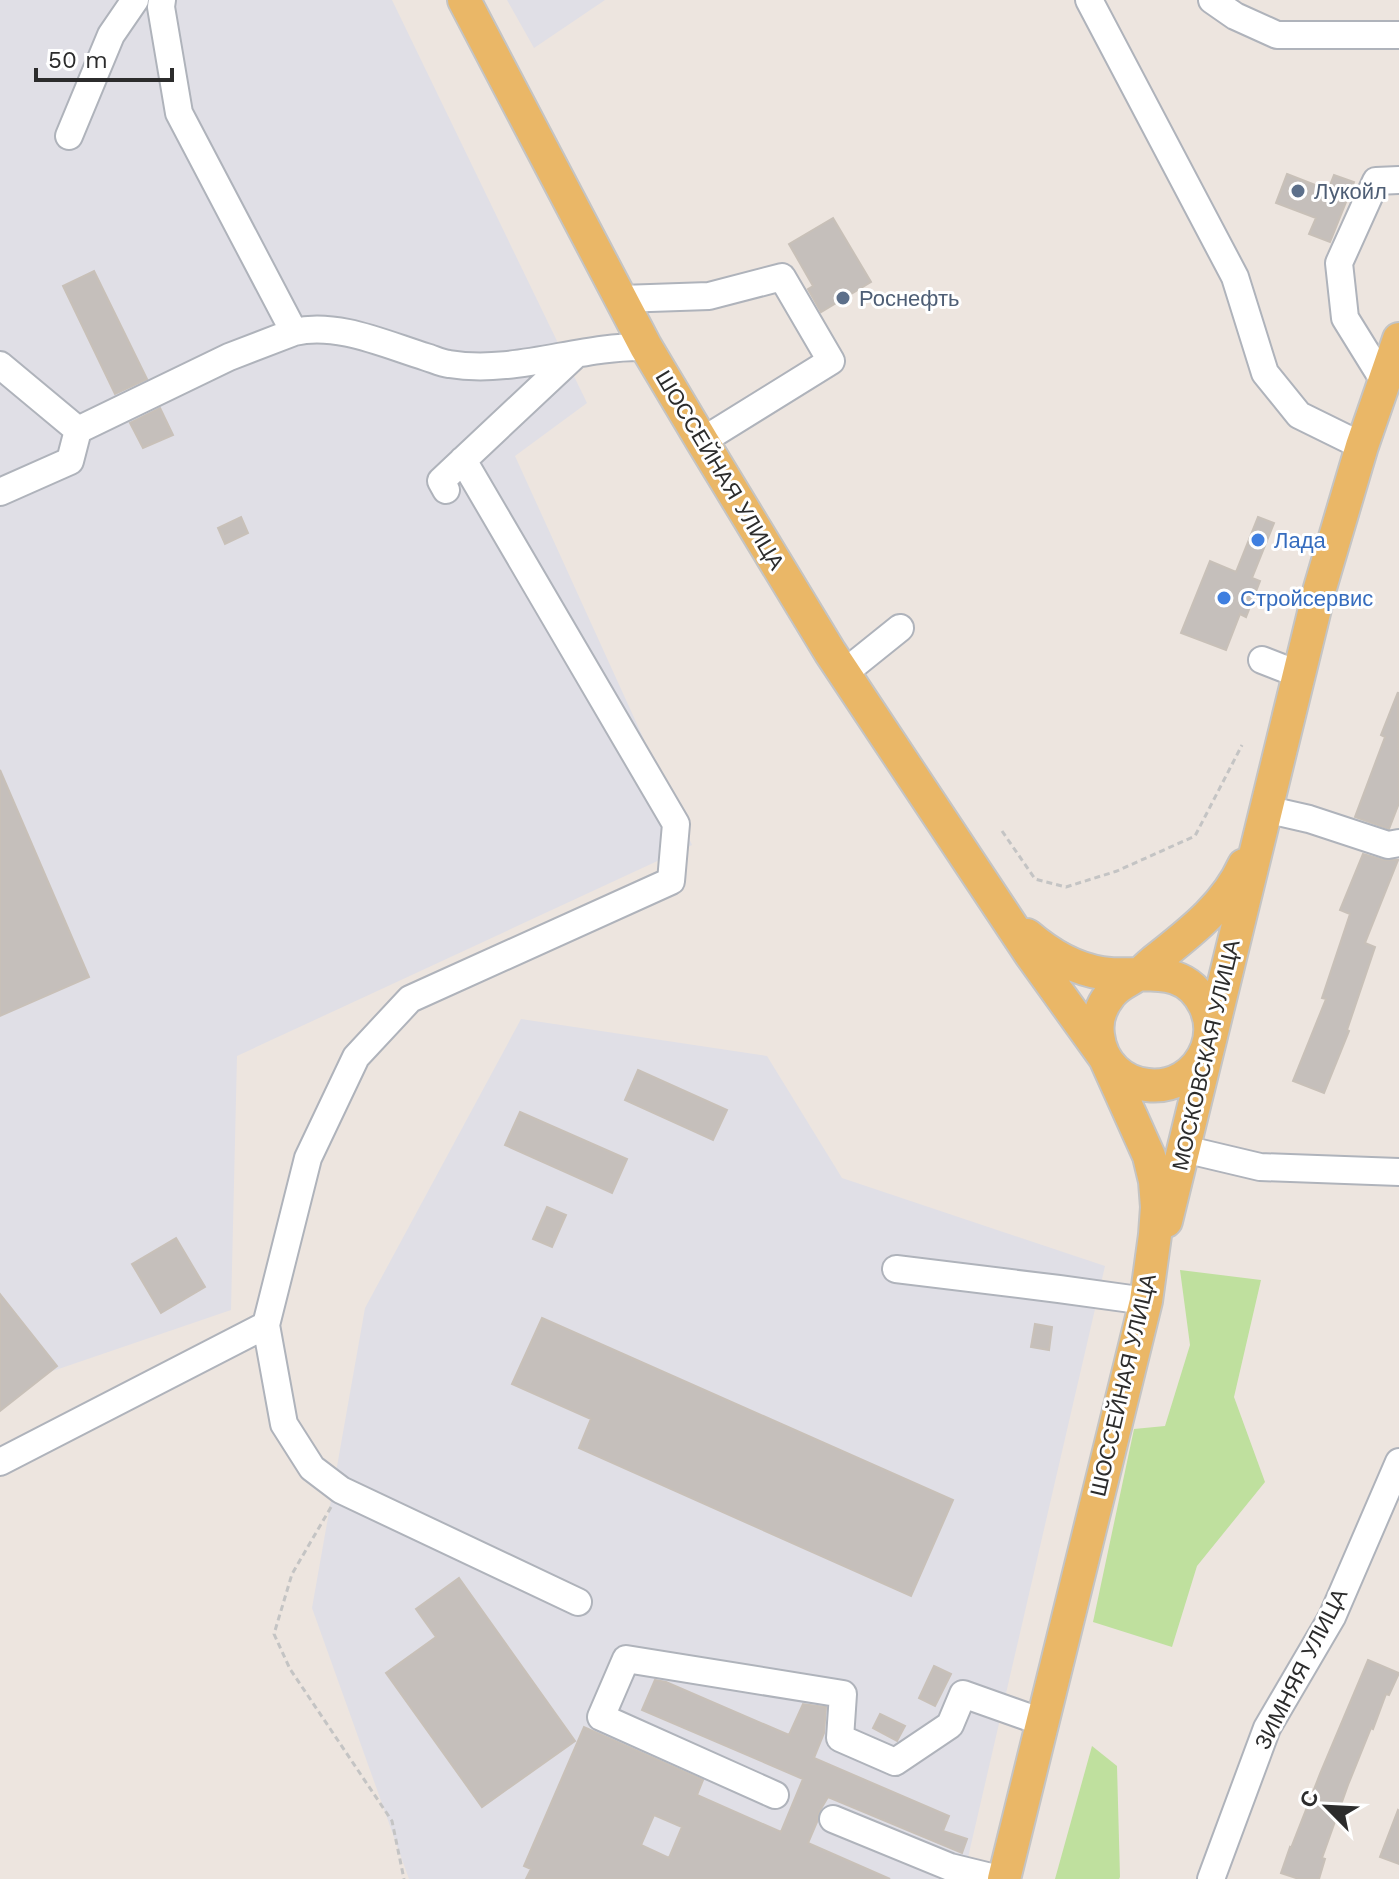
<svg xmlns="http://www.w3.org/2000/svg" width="1399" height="1879" font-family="'Work Sans',sans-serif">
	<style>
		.industrial { fill: #e0dfe6 }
		.green { fill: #bfe09e }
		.building { fill: #c5bfbb; stroke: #c8c0b8; stroke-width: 2; fill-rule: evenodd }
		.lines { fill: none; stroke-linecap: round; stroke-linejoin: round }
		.minor-casing { stroke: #afb3bb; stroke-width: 30 }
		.major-casing { stroke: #c4c4c4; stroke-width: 36 }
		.path { stroke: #c4c4c4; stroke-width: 3; stroke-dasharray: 6 4; stroke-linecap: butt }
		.minor { stroke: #fff; stroke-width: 26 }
		.major { stroke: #eab767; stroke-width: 32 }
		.service-dot { fill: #5c6f8a; stroke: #fff; stroke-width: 3 }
		.shop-dot { fill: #3f7fe0; stroke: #fff; stroke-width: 3 }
		.labels { text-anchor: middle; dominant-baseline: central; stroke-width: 6; stroke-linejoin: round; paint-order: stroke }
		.service-label { font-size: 22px; fill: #4e5e75; stroke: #fff; text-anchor: start }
		.street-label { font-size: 22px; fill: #2c2c2c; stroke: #fff }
		.shop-label { font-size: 22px; fill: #366cbe; stroke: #fff; text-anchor: start }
	</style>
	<rect width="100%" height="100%" fill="#ede5df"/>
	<path class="industrial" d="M 0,0 L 392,0 L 587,403 L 515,456 L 692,845 L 237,1056 L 231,1310 L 0,1389 Z
		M 507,0 L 605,0 L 534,48 Z
		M 521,1019 L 767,1056 L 842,1178 L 1105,1266 L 963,1879 L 409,1879 L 312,1608 L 365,1308 Z"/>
	<path class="green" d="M 1180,1270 L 1261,1280 L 1234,1397 L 1265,1482 L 1197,1566 L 1172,1647 L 1093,1622 L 1134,1429 L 1165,1426 L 1190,1345 Z
		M 1092,1746 L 1117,1766 L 1120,1877 L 1119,1879 L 1055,1879 Z"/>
	<path class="building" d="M 1287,174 L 1328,190 L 1334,175 L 1354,182 L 1330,242 L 1309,234 L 1316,218 L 1276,203 Z
		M 833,218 L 871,282 L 821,312 L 808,289 L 813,286 L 789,244 Z
		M 94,271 L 147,379 L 115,394 L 63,286 Z
		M 160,408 L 173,435 L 143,448 L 130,423 Z
		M 241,517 L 248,533 L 225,544 L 218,528 Z
		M 1258,517 L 1274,523 L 1252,578 L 1260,581 L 1246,617 L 1240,614 L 1226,650 L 1181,633 L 1210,561 L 1236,572 Z
		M 1398,692 L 1399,803 L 1389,829 L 1355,817 L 1385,737 L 1381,735 Z
		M 0,770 L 89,977 L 0,1016 Z
		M 1363,854 L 1384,860 L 1398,860 L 1365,943 L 1375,947 L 1347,1030 L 1349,1031 L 1324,1093 L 1293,1081 L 1326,999 L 1322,998 L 1350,914 L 1340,910 Z
		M 638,1070 L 727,1110 L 713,1140 L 625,1100 Z
		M 520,1112 L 627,1159 L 612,1193 L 505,1145 Z
		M 547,1207 L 566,1215 L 552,1247 L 533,1239 Z
		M 176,1238 L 205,1287 L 161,1313 L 132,1264 Z
		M 0,1294 L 57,1366 L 0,1411 Z
		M 542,1318 L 953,1500 L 911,1596 L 579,1448 L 591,1419 L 512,1384 Z
		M 1035,1324 L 1052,1327 L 1049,1350 L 1031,1347 Z
		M 459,1578 L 575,1741 L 482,1807 L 386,1673 L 436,1637 L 416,1609 Z
		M 1368,1660 L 1399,1673 L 1389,1695 L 1386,1694 L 1373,1729 L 1371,1728 L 1348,1785 L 1322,1858 L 1325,1859 L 1319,1879 L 1299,1879 L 1281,1873 L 1290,1847 L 1291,1848 L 1320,1774 Z
		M 934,1666 L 951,1674 L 935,1706 L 919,1698 Z
		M 655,1680 L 666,1682 L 789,1735 L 803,1704 L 826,1707 L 824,1733 L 814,1758 L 949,1816 L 943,1831 L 967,1839 L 962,1853 L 828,1797 L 819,1812 L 817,1822 L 808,1843 L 890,1879 L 526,1879 L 531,1869 L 524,1866 L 584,1727 L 703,1780 L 697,1795 L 781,1832 L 803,1779 L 642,1710 ZM 654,1815 L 682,1827 L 669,1858 L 641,1845 Z
		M 880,1714 L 905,1726 L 897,1741 L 873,1728 Z
		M 1398,1810 L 1399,1811 L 1399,1864 L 1380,1857 Z"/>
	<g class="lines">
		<defs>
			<path id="minor" d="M 162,0 L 161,7 L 179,113 L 294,332 C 337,322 384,344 426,357 C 433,359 441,363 449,364 C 516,375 580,345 646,347
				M 1089,0 L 1235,277 L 1265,373 L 1299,415 L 1362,446
				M 1212,0 L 1235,16 L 1277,35 L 1399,35
				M 69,136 L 111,35 L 135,0
				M 621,299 L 709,296 L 782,277 L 831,361 L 702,441
				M 0,365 L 78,430
				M 1384,381 L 1345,318 L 1339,263 L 1376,181 L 1399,180
				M 446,490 L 441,481 L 574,356
				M 0,492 L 70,461 L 78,430 L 229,357 L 294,332
				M 1262,660 L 1298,674
				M 844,673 L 900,628
				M 1265,809 L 1309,819 L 1388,845 L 1399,843
				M 1184,1149 L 1260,1167 L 1399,1172
				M 896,1269 L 1059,1289 L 1146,1301
				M 266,1325 L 284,1424 L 312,1468 L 341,1490 L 578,1602
				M 0,1462 L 266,1325 L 308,1158 L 356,1057 L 410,999 L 671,881 L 676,824 L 463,460
				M 775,1795 L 601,1717 L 626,1659 L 843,1694 L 840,1738 L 895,1762 L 950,1725 L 963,1694 L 1042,1722
				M 833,1819 L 950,1867 L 999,1879
				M 1211,1879 L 1267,1728 L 1332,1617 L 1399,1462"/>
			<path id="major" d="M 464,0 L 646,347 L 702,441 L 830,652 L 1031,955 L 1105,1058 L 1149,1156 L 1155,1181 L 1157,1207 L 1155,1235 L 1146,1301 L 1004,1879
				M 1027,935 C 1048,953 1074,969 1102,973 C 1141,979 1184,961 1205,1006 C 1211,1019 1212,1034 1207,1048 C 1186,1104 1105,1095 1098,1035 C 1096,1021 1101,1006 1110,995 C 1118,984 1129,981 1139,974 C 1144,971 1148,966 1153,962 C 1188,934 1225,907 1244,865
				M 1166,1221 L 1320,588 L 1362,446 L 1399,339"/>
		</defs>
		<use href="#minor" class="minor-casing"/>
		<use href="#major" class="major-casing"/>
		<path class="path" d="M 1002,831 L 1035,879 L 1066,887 L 1117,871 L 1195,836 L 1242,745
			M 331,1507 L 292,1574 L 274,1634 L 290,1669 L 392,1821 L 404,1879"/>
		<use href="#minor" class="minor"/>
		<use href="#major" class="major"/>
	</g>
	<g class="service-dot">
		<circle cx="1298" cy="191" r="8"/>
		<circle cx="843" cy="298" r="8"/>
	</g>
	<g class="shop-dot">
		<circle cx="1258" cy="540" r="8"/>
		<circle cx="1224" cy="598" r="8"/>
	</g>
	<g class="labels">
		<g class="service-label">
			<text x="1314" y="191">Лукойл</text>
			<text x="859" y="298">Роснефть</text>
		</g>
		<g class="street-label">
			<text transform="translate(720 470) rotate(59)">ШОССЕЙНАЯ УЛИЦА</text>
			<text transform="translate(1206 1055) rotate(-77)">МОСКОВСКАЯ УЛИЦА</text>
			<text transform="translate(1123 1385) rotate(-77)">ШОССЕЙНАЯ УЛИЦА</text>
			<text transform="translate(1301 1669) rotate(-63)">ЗИМНЯЯ УЛИЦА</text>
		</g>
		<g class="shop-label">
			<text x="1274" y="540">Лада</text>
			<text x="1240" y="598">Стройсервис</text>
		</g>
	</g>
	<g transform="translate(1327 1807) rotate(294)" stroke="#ffffff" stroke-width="6" paint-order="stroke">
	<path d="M0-6L14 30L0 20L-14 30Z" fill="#2c2c2c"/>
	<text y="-12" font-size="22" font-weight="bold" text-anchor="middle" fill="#2c2c2c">С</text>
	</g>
	<path d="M36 68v12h136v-12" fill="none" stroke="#2c2c2c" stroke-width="4"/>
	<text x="48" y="68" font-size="24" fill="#2c2c2c" stroke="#ffffff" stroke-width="6" paint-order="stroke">50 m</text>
</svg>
